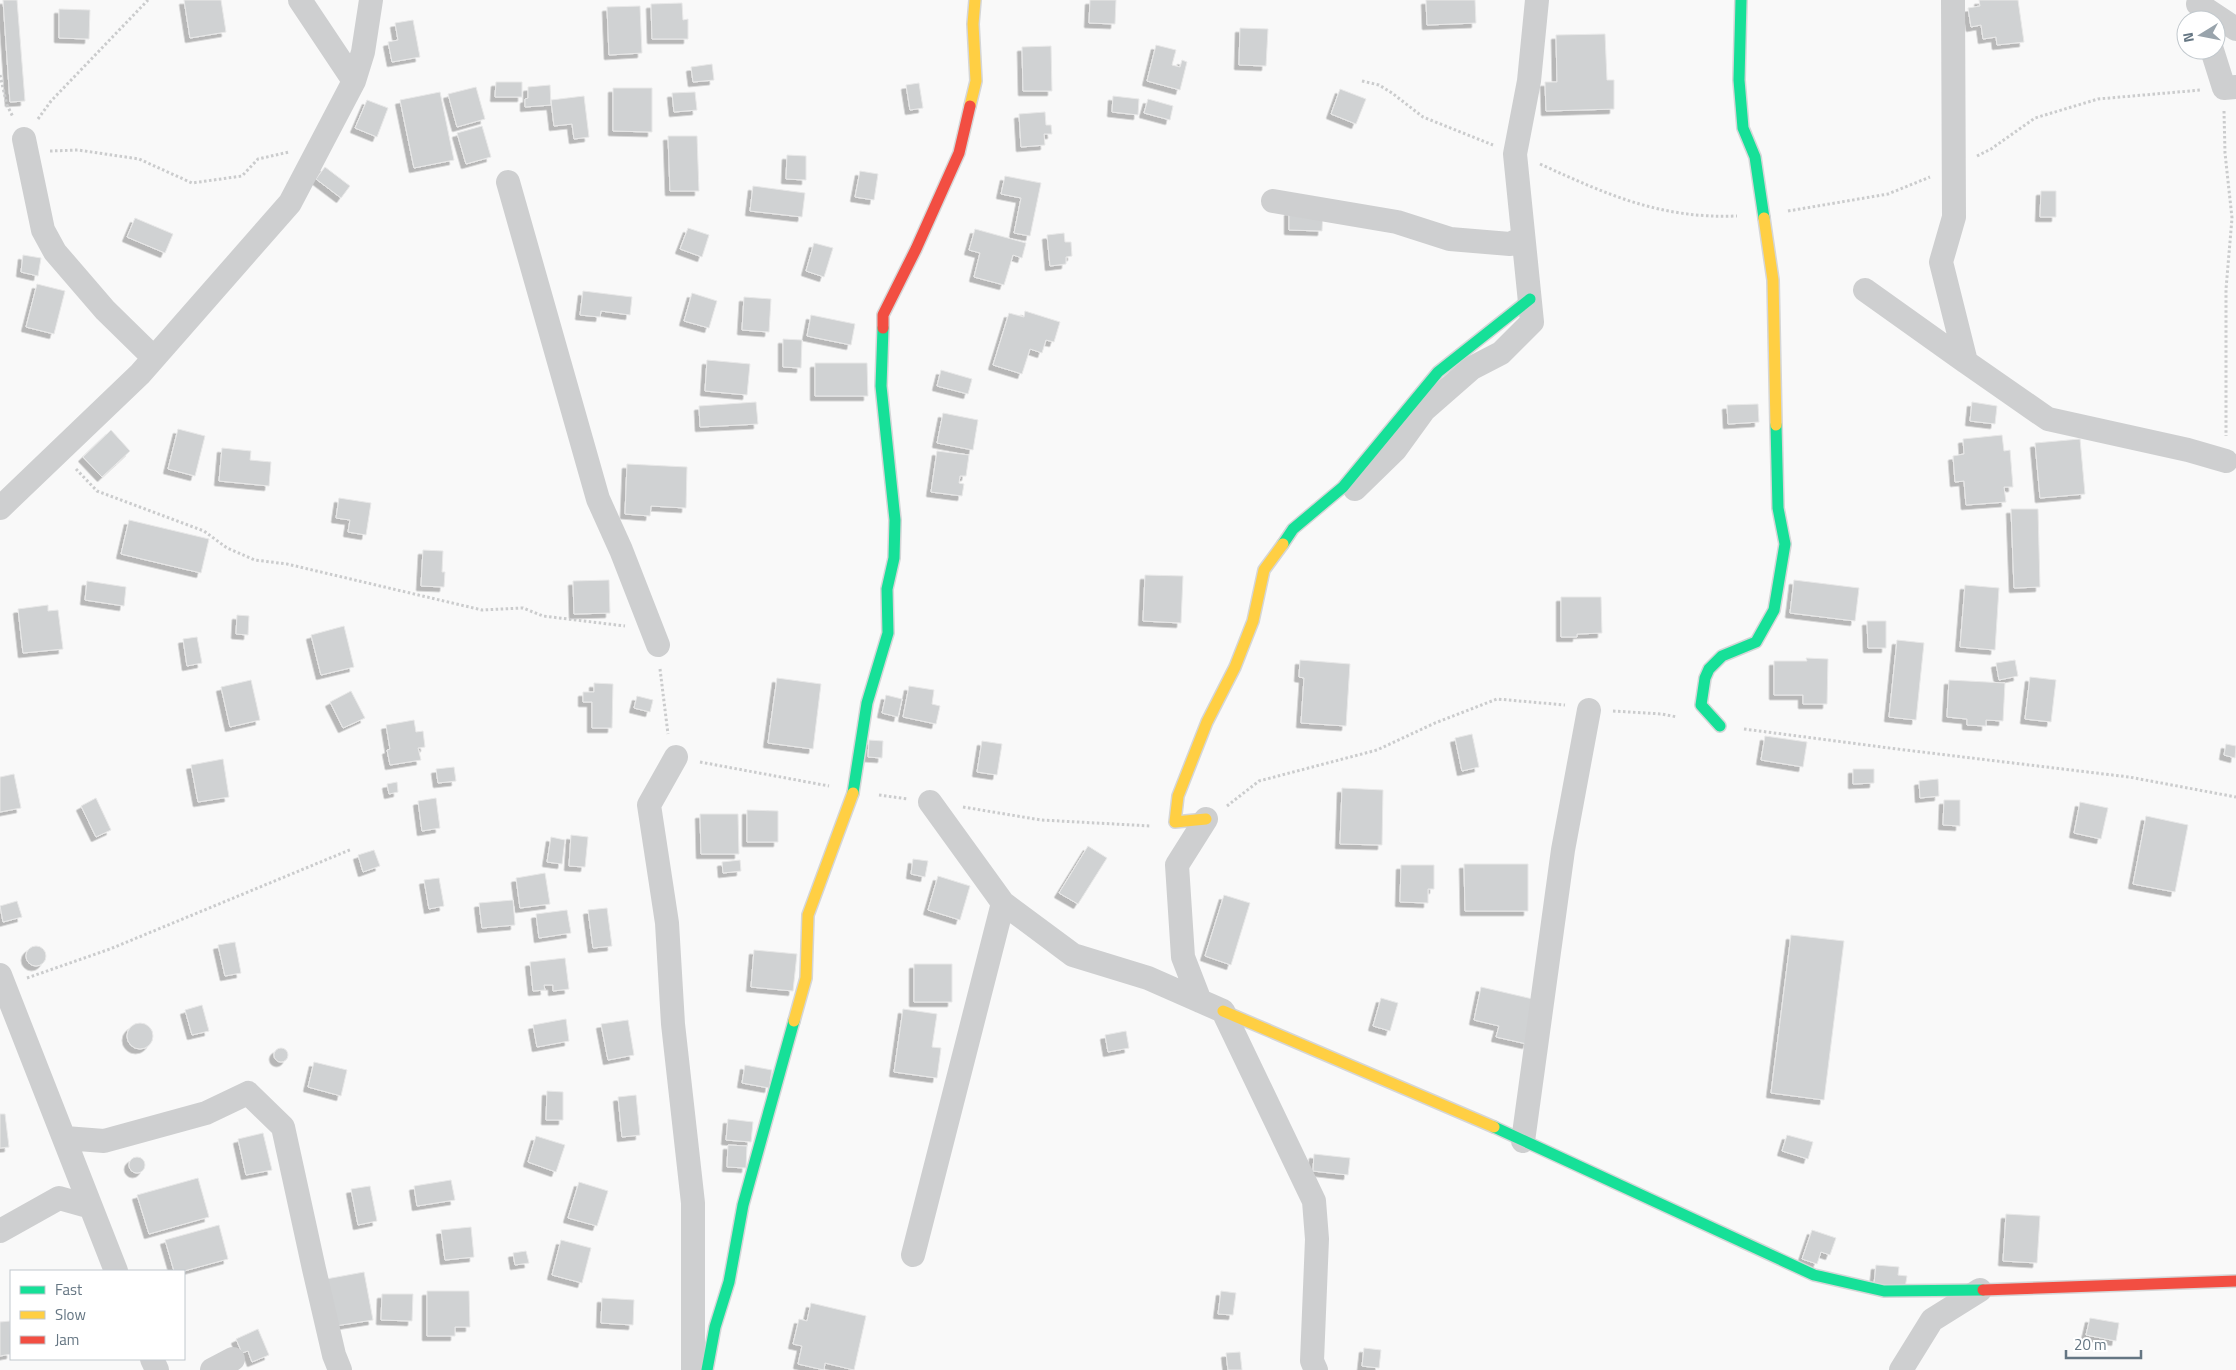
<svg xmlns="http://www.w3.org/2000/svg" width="2236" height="1370" font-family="'Titillium Web',sans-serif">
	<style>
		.building { fill: #d0d2d3; stroke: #e8e8e8; filter: url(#shadow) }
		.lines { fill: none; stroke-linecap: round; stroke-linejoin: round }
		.fast-casing { stroke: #d5d6d7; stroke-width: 14 }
		.slow-casing { stroke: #d5d6d7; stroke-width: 14 }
		.jam-casing { stroke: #d5d6d7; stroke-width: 14 }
		.path { stroke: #cbcccd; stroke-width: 3; stroke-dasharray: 2.5 2.5; stroke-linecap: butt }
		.street { stroke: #cecfd0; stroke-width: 24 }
		.fast { stroke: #16e098; stroke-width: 11 }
		.slow { stroke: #ffcf43; stroke-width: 11 }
		.jam { stroke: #f24e42; stroke-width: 11 }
	</style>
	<defs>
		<filter id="shadow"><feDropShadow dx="-4.5" dy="4.5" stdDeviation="0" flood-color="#0004"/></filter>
	</defs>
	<rect width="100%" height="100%" fill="#f9f9f9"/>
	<path class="building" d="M 3,0 L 17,0 L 25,101 L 10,102 Z
		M 184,0 L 221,0 L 226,32 L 190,38 Z
		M 1090,0 L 1116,0 L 1115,24 L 1089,23 Z
		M 1426,0 L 1475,0 L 1476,23 L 1427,25 Z
		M 1979,0 L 2018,0 L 2024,42 L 1997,45 L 1996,37 L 1983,39 L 1981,25 L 1971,27 L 1968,8 L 1980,6 Z
		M 682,3 L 683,20 L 688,19 L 688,39 L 652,39 L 651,4 Z
		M 640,6 L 642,53 L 609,55 L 607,7 Z
		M 59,9 L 90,10 L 89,39 L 59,38 Z
		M 413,20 L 420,57 L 392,62 L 388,42 L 398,40 L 395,23 Z
		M 1240,28 L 1268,29 L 1266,66 L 1239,65 Z
		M 1605,34 L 1607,80 L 1614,80 L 1614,109 L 1546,111 L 1545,82 L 1557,82 L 1556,35 Z
		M 1156,45 L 1176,50 L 1172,65 L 1180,67 L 1182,60 L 1187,62 L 1180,90 L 1147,81 Z
		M 1051,46 L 1052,91 L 1023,91 L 1022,47 Z
		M 712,64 L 714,80 L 693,82 L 691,67 Z
		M 496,82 L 522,82 L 522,97 L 495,97 Z
		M 919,83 L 923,108 L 910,110 L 906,85 Z
		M 550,85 L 551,105 L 525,107 L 525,99 L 528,98 L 528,87 Z
		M 476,87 L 485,119 L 457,127 L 448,94 Z
		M 613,88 L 652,88 L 652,132 L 613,131 Z
		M 1340,89 L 1366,99 L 1356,124 L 1331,114 Z
		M 440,92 L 454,160 L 414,168 L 400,100 Z
		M 695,92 L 697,110 L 674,112 L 672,93 Z
		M 584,96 L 589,137 L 574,139 L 572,124 L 554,126 L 551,100 Z
		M 1113,96 L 1139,99 L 1138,115 L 1112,112 Z
		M 1148,99 L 1173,106 L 1170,120 L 1144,113 Z
		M 367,100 L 388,108 L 377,137 L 355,128 Z
		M 1045,112 L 1046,125 L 1051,125 L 1052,134 L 1044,134 L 1045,145 L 1021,147 L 1019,114 Z
		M 482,126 L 491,157 L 466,164 L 457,133 Z
		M 668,136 L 697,136 L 699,191 L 670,191 Z
		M 787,155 L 806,156 L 806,180 L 786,179 Z
		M 325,167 L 350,186 L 341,198 L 316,179 Z
		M 860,171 L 878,174 L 874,200 L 855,197 Z
		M 1005,176 L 1041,183 L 1030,236 L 1014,233 L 1021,198 L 1001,194 Z
		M 753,186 L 805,193 L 802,217 L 750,211 Z
		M 2041,191 L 2056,191 L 2056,217 L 2040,217 Z
		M 1289,211 L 1323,212 L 1322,231 L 1289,230 Z
		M 135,218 L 173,234 L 165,253 L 127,237 Z
		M 688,228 L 709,235 L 702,257 L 680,249 Z
		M 975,229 L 1026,243 L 1022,258 L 1013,255 L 1004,285 L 974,277 L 980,253 L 969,250 Z
		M 1064,233 L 1065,242 L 1071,242 L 1072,256 L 1066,257 L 1066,264 L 1050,266 L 1047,235 Z
		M 814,243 L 833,248 L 824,277 L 806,271 Z
		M 23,255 L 41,258 L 38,276 L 21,272 Z
		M 37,284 L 65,291 L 54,334 L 26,327 Z
		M 583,291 L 632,297 L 630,315 L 601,311 L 600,317 L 580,315 Z
		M 692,293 L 717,301 L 709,328 L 684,321 Z
		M 744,297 L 771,299 L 769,332 L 742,330 Z
		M 1025,311 L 1060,322 L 1054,342 L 1046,340 L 1042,353 L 1030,349 L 1022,374 L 993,365 L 1009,313 L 1024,317 Z
		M 811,315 L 855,324 L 851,345 L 807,336 Z
		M 783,339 L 802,340 L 801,368 L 783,367 Z
		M 707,360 L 750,364 L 747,395 L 705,391 Z
		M 815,363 L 867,363 L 868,396 L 815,396 Z
		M 941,370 L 972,379 L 968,394 L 937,386 Z
		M 756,402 L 758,424 L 700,427 L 699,406 Z
		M 1972,402 L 1997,406 L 1995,424 L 1970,421 Z
		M 1758,404 L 1759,422 L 1728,424 L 1727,405 Z
		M 943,413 L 978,420 L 973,450 L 937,443 Z
		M 178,429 L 205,436 L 195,476 L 168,469 Z
		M 111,430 L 130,451 L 102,477 L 83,457 Z
		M 2002,435 L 2004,451 L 2010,450 L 2013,487 L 2004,487 L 2006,502 L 1966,505 L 1964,481 L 1955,482 L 1953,456 L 1964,454 L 1963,439 Z
		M 2080,439 L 2085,494 L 2040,498 L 2035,443 Z
		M 222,448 L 251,451 L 250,460 L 271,462 L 269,486 L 219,481 Z
		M 937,451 L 969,455 L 966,476 L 960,476 L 959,483 L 964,484 L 962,496 L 931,492 Z
		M 627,464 L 687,467 L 686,508 L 651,506 L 650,516 L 625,514 Z
		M 339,498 L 371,503 L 366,535 L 348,532 L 350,520 L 336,518 Z
		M 2011,509 L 2038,509 L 2040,587 L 2014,588 Z
		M 129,520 L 209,539 L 201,573 L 121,554 Z
		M 423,550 L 443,551 L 442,572 L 445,572 L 444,587 L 421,586 Z
		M 1145,575 L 1183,576 L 1181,623 L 1143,621 Z
		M 609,580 L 610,613 L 574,614 L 573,581 Z
		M 1794,580 L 1859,588 L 1855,621 L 1790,613 Z
		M 87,581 L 126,587 L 124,606 L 85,600 Z
		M 1965,585 L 1999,588 L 1995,650 L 1960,647 Z
		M 1561,597 L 1601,597 L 1602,633 L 1577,634 L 1577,637 L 1561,637 Z
		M 48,605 L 48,611 L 58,610 L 63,649 L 23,653 L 18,609 Z
		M 237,615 L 249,616 L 248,635 L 236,634 Z
		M 1867,621 L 1886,621 L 1886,648 L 1868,648 Z
		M 344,626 L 354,667 L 321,675 L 311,635 Z
		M 197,637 L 202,663 L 187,666 L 183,639 Z
		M 1897,640 L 1924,643 L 1916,720 L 1889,717 Z
		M 1806,658 L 1828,659 L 1827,704 L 1803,704 L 1803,695 L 1774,695 L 1774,661 L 1807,661 Z
		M 1300,660 L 1350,664 L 1346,726 L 1301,723 L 1304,678 L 1299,677 Z
		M 2015,660 L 2018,676 L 1999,680 L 1996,663 Z
		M 2030,677 L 2056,680 L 2051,722 L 2025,719 Z
		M 777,678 L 821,684 L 813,749 L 768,743 Z
		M 251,680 L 260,720 L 230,727 L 221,687 Z
		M 1949,680 L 2005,683 L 2003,721 L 1986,720 L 1986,726 L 1967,725 L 1967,719 L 1947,717 Z
		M 594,683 L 613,684 L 612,728 L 592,728 L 592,702 L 583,702 L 583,692 L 594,692 Z
		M 909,686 L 934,690 L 932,704 L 940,706 L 936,724 L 903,717 Z
		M 351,691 L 365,718 L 343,728 L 330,702 Z
		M 886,695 L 902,699 L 898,717 L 882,713 Z
		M 637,696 L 653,700 L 650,712 L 634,708 Z
		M 414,720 L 416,732 L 423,731 L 425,747 L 418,748 L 421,760 L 390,765 L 387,750 L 390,749 L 386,725 Z
		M 1472,734 L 1479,767 L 1462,771 L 1455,738 Z
		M 1765,736 L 1807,742 L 1803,767 L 1761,760 Z
		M 869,740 L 883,741 L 882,758 L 868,757 Z
		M 982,741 L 1002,744 L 997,775 L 977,772 Z
		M 2226,744 L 2236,746 L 2235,758 L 2224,755 Z
		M 223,759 L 229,797 L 198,802 L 191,765 Z
		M 454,767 L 456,781 L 438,783 L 436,769 Z
		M 1853,769 L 1874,769 L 1874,783 L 1853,784 Z
		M 14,774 L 21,808 L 0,812 L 0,777 Z
		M 1938,779 L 1939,796 L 1920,798 L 1919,781 Z
		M 397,782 L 398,792 L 389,794 L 387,784 Z
		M 1342,788 L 1383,790 L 1382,845 L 1340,844 Z
		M 96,798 L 111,830 L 96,837 L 81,806 Z
		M 436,798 L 440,828 L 422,831 L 418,801 Z
		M 1944,800 L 1960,800 L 1960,826 L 1943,825 Z
		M 2080,802 L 2108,808 L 2101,839 L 2074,833 Z
		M 747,810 L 778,811 L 778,842 L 747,842 Z
		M 700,814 L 738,814 L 739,854 L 701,854 Z
		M 2146,816 L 2188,825 L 2175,892 L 2133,884 Z
		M 571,835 L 588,837 L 585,867 L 569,866 Z
		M 551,837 L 565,840 L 562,864 L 547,862 Z
		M 1088,846 L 1107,858 L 1078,904 L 1059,893 Z
		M 374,850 L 380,866 L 363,872 L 358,855 Z
		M 913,859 L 928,861 L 925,877 L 911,874 Z
		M 740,860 L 741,871 L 723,873 L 722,862 Z
		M 1464,864 L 1528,864 L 1528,911 L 1465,911 Z
		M 1401,865 L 1434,865 L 1434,889 L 1428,889 L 1428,903 L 1400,902 Z
		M 545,873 L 550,904 L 520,908 L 516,878 Z
		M 938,876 L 970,886 L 960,920 L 928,910 Z
		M 439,878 L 444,906 L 429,909 L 424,880 Z
		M 1224,895 L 1250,903 L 1231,965 L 1205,956 Z
		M 513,900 L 515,925 L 482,928 L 479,903 Z
		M 17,901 L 22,917 L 3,922 L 0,906 Z
		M 607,908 L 612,946 L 593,948 L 588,910 Z
		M 567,910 L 571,933 L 539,938 L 536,914 Z
		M 1791,935 L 1844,941 L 1824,1100 L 1771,1093 Z
		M 235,942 L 241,973 L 225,976 L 218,945 Z
		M26 956a10 10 0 1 1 20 0a10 10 0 1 1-20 0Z
		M 754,950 L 797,954 L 793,991 L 751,987 Z
		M 565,958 L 569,989 L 553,991 L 553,985 L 544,985 L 545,990 L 533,991 L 530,962 Z
		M 914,964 L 952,964 L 952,1002 L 914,1002 Z
		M 1481,987 L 1537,1000 L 1527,1044 L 1496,1037 L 1499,1026 L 1474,1020 Z
		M 1381,998 L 1398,1003 L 1390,1031 L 1373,1026 Z
		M 202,1005 L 209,1031 L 192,1035 L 185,1010 Z
		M 903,1009 L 937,1014 L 932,1047 L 941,1048 L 937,1078 L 894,1072 Z
		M 566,1019 L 569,1041 L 537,1047 L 533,1025 Z
		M 628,1020 L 634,1055 L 608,1060 L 601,1024 Z
		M127 1036a13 13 0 1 1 26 0a13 13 0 1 1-26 0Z
		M 1126,1031 L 1129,1048 L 1108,1052 L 1105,1035 Z
		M274 1055a7 7 0 1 1 14 0a7 7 0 1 1-14 0Z
		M 314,1062 L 347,1070 L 341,1096 L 308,1087 Z
		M 745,1065 L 772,1070 L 769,1088 L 742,1083 Z
		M 547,1091 L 563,1092 L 563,1120 L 546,1120 Z
		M 636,1095 L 640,1135 L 622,1137 L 618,1097 Z
		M 0,1114 L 5,1114 L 9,1147 L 0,1148 Z
		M 728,1119 L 753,1122 L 751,1142 L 726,1140 Z
		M 263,1133 L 272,1170 L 246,1175 L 238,1139 Z
		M 1787,1135 L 1813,1142 L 1808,1159 L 1782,1151 Z
		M 536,1136 L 565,1145 L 556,1172 L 528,1162 Z
		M 728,1145 L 747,1146 L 746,1168 L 727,1167 Z
		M 1314,1154 L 1350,1158 L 1348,1175 L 1313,1171 Z
		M129 1165a8 8 0 1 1 16 0a8 8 0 1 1-16 0Z
		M 198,1178 L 209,1217 L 149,1234 L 137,1195 Z
		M 451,1180 L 455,1200 L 417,1206 L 414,1186 Z
		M 579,1182 L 608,1191 L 597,1226 L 568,1218 Z
		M 370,1186 L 377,1221 L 358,1225 L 351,1189 Z
		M 2006,1214 L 2040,1216 L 2037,1263 L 2003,1261 Z
		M 219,1225 L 228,1259 L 184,1271 L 174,1271 L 165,1240 Z
		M 471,1227 L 474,1257 L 445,1260 L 441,1230 Z
		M 1812,1230 L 1836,1238 L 1830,1255 L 1821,1252 L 1817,1264 L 1802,1259 Z
		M 561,1240 L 591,1248 L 582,1283 L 552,1275 Z
		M 526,1251 L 529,1263 L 515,1265 L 513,1253 Z
		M 1876,1265 L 1899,1267 L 1898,1275 L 1907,1276 L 1905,1288 L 1874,1284 Z
		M 364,1272 L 373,1320 L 335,1326 L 326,1279 Z
		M 427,1291 L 469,1291 L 470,1327 L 455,1327 L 455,1336 L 427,1336 Z
		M 1221,1291 L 1236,1293 L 1233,1315 L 1218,1314 Z
		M 382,1294 L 413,1294 L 412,1321 L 381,1320 Z
		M 602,1298 L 634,1300 L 633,1325 L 601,1323 Z
		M 811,1303 L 866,1316 L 854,1370 L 825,1363 L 824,1370 L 798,1364 L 802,1346 L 793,1344 L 799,1319 L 807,1321 Z
		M 2090,1318 L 2119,1323 L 2116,1341 L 2086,1335 Z
		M 10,1321 L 11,1354 L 0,1356 L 0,1322 Z
		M 258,1329 L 269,1355 L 252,1362 L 248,1351 L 242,1353 L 236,1339 Z
		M 1364,1348 L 1381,1350 L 1379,1368 L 1362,1366 Z
		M 1240,1352 L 1242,1370 L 1228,1370 L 1226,1353 Z"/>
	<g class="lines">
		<defs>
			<path id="fast" d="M 1741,0 L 1739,80 L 1743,128 L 1755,157 L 1764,218
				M 1283,544 L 1293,529 L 1343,487 L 1438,372 L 1530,299
				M 1720,726 L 1701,705 L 1705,678 L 1709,669 L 1722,656 L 1756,642 L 1774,610 L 1785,544 L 1778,508 L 1776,425
				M 853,793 L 867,703 L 888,633 L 887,589 L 894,558 L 895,520 L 881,386 L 883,328
				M 1494,1127 L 1814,1275 L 1884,1291 L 1983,1290
				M 707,1370 L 715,1327 L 729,1282 L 743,1205 L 794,1021"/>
			<path id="slow" d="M 970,106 L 976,81 L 973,24 L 975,0
				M 1764,218 L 1773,280 L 1776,425
				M 1206,819 L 1175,822 L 1178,796 L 1207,722 L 1235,667 L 1253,621 L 1264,570 L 1283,544
				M 1223,1011 L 1494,1127
				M 794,1021 L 806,978 L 808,915 L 853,793"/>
			<path id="jam" d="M 883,328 L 883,315 L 916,249 L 959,153 L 970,106
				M 1983,1290 L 2236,1281"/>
		</defs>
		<use href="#fast" class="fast-casing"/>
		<use href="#slow" class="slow-casing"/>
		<use href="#jam" class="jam-casing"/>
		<path class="path" d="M 0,75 L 7,105 L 13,117
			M 1362,81 L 1379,85 L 1392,93 L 1423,117 L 1493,145
			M 2224,111 L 2225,153 L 2232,218 L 2226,289 L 2226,436
			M 38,119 L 51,101 L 148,0
			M 50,151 L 78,150 L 139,159 L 192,183 L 242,176 L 258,159 L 289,152
			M 1977,156 L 1991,149 L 2035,118 L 2098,99 L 2201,90
			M 1540,164 C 1608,195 1661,219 1737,216
			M 1788,211 L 1888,194 L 1930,177
			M 76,469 L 97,491 L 204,531 L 227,548 L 255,560 L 287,564 L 482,610 L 523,608 L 543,616 L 625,626
			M 660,669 L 668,734
			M 1613,711 L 1662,714 L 1677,717
			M 1744,729 L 1897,749 L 2129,777 L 2236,797
			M 700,762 L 829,786
			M 879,795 L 908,799
			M 1227,806 L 1259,781 L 1377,750 L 1435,723 L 1497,699 L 1565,705
			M 963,807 L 1041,820 L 1151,826
			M 27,978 L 110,949 L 352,849"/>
		<path class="street" d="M 300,0 L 354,81
			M 1953,0 L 1954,217 L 1941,262 L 1966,362 L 2048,419 L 2188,450 L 2226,461
			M 2198,4 L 2236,29
			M 2212,50 L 2224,88 L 2236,87
			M 24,139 L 43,230 L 55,252 L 105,310 L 154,358
			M 508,182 L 598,499 L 621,550 L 658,645
			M 1273,201 L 1397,222 L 1450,239 L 1510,244 L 1523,238
			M 1865,290 L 1966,362
			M 1355,489 L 1395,450 L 1424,410 L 1472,368 L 1501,353 L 1532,322 L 1515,154 L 1529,81 L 1537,0
			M 0,508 L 140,374 L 290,203 L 354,81 L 363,52 L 371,0
			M 676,757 L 649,805 L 667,923 L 673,1024 L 693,1203 L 693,1370
			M 930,802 L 1003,903 L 1073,955 L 1148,978 L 1223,1011 L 1314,1201 L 1317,1239 L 1312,1361 L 1316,1370
			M 0,975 L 116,1271
			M 1200,1001 L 1183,957 L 1177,865 L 1206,819
			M 65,1138 L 104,1141 L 206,1113 L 248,1093 L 283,1127 L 314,1269 L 334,1355 L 340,1370
			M 1523,1141 L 1563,850 L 1589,710
			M 0,1231 L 59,1198 L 91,1207
			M 913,1255 L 1003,903
			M 152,1359 L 157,1370
			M 212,1370 L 233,1359
			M 1901,1370 L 1932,1320 L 1980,1290"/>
		<use href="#fast" class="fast"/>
		<use href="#slow" class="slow"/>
		<use href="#jam" class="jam"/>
	</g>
	<rect x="10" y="1270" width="175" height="90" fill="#ffffff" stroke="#c1c8cd"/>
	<rect x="20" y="1286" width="25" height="8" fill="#16e098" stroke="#c1c8cd"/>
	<text x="55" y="1295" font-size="15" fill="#657683">Fast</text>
	<rect x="20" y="1311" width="25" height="8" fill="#ffcf43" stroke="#c1c8cd"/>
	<text x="55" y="1320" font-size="15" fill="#657683">Slow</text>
	<rect x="20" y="1336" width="25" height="8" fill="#f24e42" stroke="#c1c8cd"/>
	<text x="55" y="1345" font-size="15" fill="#657683">Jam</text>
	<g transform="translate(2201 35) rotate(260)"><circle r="24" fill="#ffffff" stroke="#c1c8cd"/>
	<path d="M0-4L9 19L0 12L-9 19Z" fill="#99a4ac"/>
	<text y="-8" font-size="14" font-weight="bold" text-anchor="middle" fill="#657683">N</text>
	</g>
	<path d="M2066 1350v8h75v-8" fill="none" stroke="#657683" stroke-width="2.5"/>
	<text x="2074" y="1350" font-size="15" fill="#657683" stroke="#ffffff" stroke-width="4" paint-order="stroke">20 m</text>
</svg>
